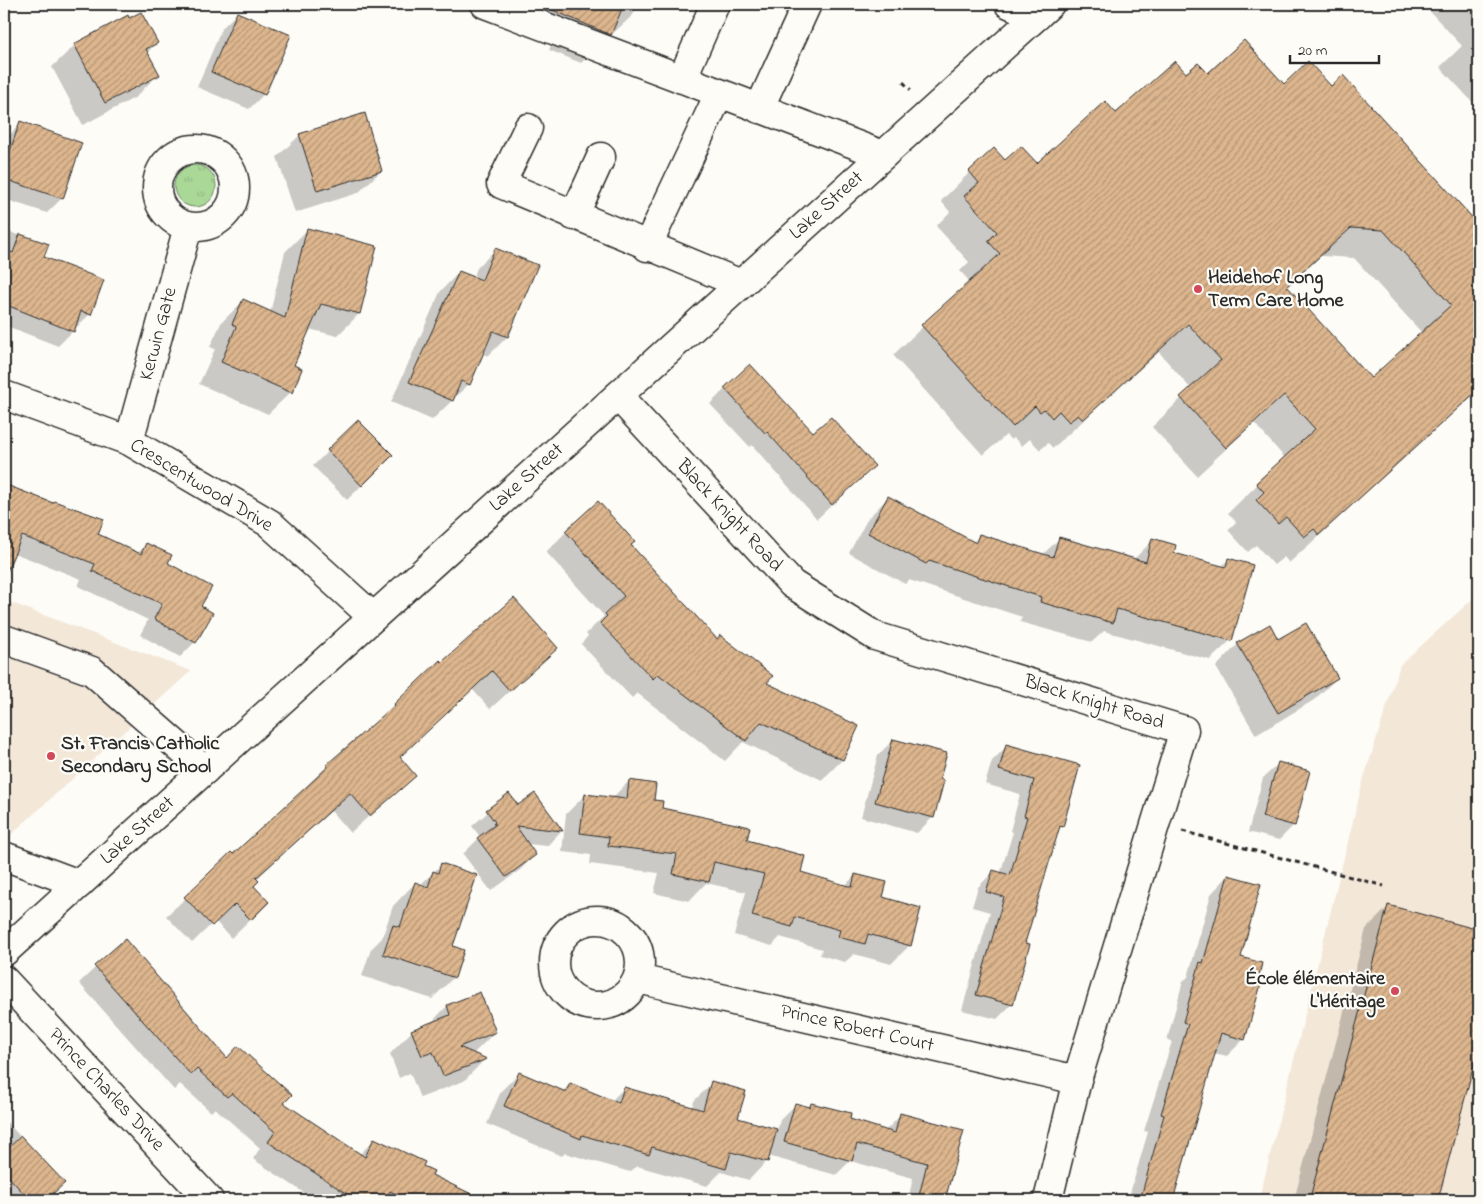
<svg xmlns="http://www.w3.org/2000/svg" width="1483" height="1204" font-family="'Indie Flower',sans-serif">
	<style>
		.built { fill: #f3e7d8 }
		.grass { fill: url(#grass-tufts); stroke: #6a8261 }
		.shadow { fill: #0003; fill-rule: evenodd }
		.building { fill: url(#building-hatch); stroke: #2b2b2b; fill-rule: evenodd }
		.lines { fill: none; stroke-linecap: round; stroke-linejoin: round }
		.minor-casing { stroke: #2b2b2b; stroke-width: 31 }
		.major-casing { stroke: #2b2b2b; stroke-width: 31 }
		.path { stroke: #2b2b2b; stroke-width: 3; stroke-dasharray: 5 4; stroke-linecap: butt }
		.minor { stroke: #fdfcf7; stroke-width: 28 }
		.major { stroke: #fdfcf7; stroke-width: 28 }
		.poi-dot { fill: #d1495b; stroke: #fdfcf7; stroke-width: 2 }
		.labels { text-anchor: middle; dominant-baseline: central; stroke-width: 4.5; stroke-linejoin: round; paint-order: stroke }
		.street-label { font-size: 20px; fill: #2b2b2b; stroke: #fdfcf7 }
		.poi-label { font-size: 20px; font-weight: bold; fill: #2b2b2b; stroke: #fdfcf7; text-anchor: start }
	</style>
	<defs>
		<pattern id="grass-tufts" width="24" height="20" patternUnits="userSpaceOnUse" patternTransform="scale(1.25)"><rect width="24" height="20" fill="#a9d897"/><path d="M3 7l-1-3M5 7V3M7 7l1-3M15 17l-1-3M17 17v-4M19 17l1-3" fill="none" stroke="#92ba82"/></pattern>
		<pattern id="building-hatch" width="6" height="6" patternUnits="userSpaceOnUse" patternTransform="scale(1.25)"><rect width="6" height="6" fill="#ddb68e"/><path d="M-1 1l2-2M0 6l6-6M5 7l2-2" fill="none" stroke="#b39474"/></pattern>
	</defs>
	<rect width="100%" height="100%" fill="#fdfcf7"/>
	<filter id="ink" filterUnits="userSpaceOnUse"><feTurbulence type="fractalNoise" baseFrequency=".02" numOctaves="2"/><feDisplacementMap in="SourceGraphic" scale="10" xChannelSelector="R" yChannelSelector="G"/><feConvolveMatrix kernelMatrix="1 2 1 2 8 2 1 2 1" color-interpolation-filters="sRGB"/></filter>
	<g filter="url(#ink)">
		<path class="built" d="M 1479,593 L 1479,1200 L 1259,1200 L 1363,781 L 1400,665 Z
			M 4,600 L 191,671 L 4,841 Z"/>
		<path class="grass" d="M174 186a21 21 0 1 1 42 0a21 21 0 1 1-42 0Z"/>
		<path class="shadow" d="M 524,4 L 638,4 L 633,15 L 581,63 L 549,50 L 554,39 L 516,23 Z
			M 1423,4 L 1479,4 L 1479,103 L 1476,106 L 1440,67 L 1462,46 Z
			M 237,13 L 264,94 L 249,109 L 197,87 L 222,28 Z
			M 156,43 L 147,53 L 158,74 L 136,97 L 83,125 L 52,67 L 75,45 Z
			M 1186,75 L 1208,75 L 1284,85 L 1331,88 L 1343,77 L 1479,227 L 1479,390 L 1289,563 L 1284,557 L 1274,565 L 1256,545 L 1248,552 L 1228,530 L 1236,522 L 1228,513 L 1285,458 L 1254,423 L 1197,476 L 1152,427 L 1191,389 L 1159,352 L 1053,448 L 1048,443 L 1040,450 L 1030,439 L 1022,446 L 1014,438 L 1011,440 L 1006,435 L 983,455 L 893,355 L 970,282 L 960,271 L 969,262 L 936,226 L 950,212 L 941,201 L 970,172 L 1005,162 L 1037,165 L 1116,115 ZM 1321,256 L 1354,258 L 1422,333 L 1371,380 L 1287,287 Z
			M 20,123 L 62,198 L 47,213 L 4,199 L 4,142 Z
			M 300,135 L 381,171 L 358,193 L 295,213 L 277,157 Z
			M 4,230 L 47,245 L 42,258 L 90,314 L 58,346 L 4,325 Z
			M 307,230 L 359,314 L 337,336 L 309,329 L 292,366 L 291,392 L 268,414 L 199,384 L 215,349 L 210,347 L 221,323 L 243,301 L 270,313 L 285,252 Z
			M 496,249 L 536,266 L 507,337 L 488,356 L 482,353 L 469,384 L 432,420 L 391,402 L 440,292 L 459,272 L 473,278 L 477,268 Z
			M 725,389 L 813,434 L 873,466 L 817,519 L 752,445 L 750,447 L 710,404 Z
			M 358,421 L 392,455 L 347,500 L 313,466 Z
			M 4,486 L 102,520 L 97,534 L 138,553 L 146,545 L 166,563 L 199,607 L 195,642 L 180,657 L 140,635 L 148,620 L 78,586 L 81,579 L 14,553 L 4,564 Z
			M 888,498 L 972,543 L 980,535 L 1042,555 L 1059,539 L 1133,560 L 1153,540 L 1172,554 L 1221,567 L 1229,559 L 1231,640 L 1210,660 L 1104,631 L 1092,642 L 1020,622 L 1022,617 L 909,580 L 905,584 L 849,553 L 868,518 Z
			M 566,532 L 629,546 L 716,640 L 766,684 L 842,760 L 822,780 L 743,742 L 725,761 L 637,693 L 632,698 L 581,644 L 588,636 L 586,634 L 604,616 L 546,552 Z
			M 1278,641 L 1337,678 L 1314,700 L 1256,735 L 1216,667 L 1238,644 Z
			M 556,648 L 490,709 L 472,689 L 398,757 L 414,776 L 350,833 L 331,811 L 256,879 L 252,886 L 268,902 L 231,938 L 215,921 L 192,943 L 166,916 L 310,786 L 309,784 L 327,766 L 376,723 L 440,662 Z
			M 893,740 L 938,780 L 942,782 L 932,818 L 917,833 L 861,817 L 878,755 Z
			M 1007,746 L 1078,766 L 1062,826 L 1058,830 L 1024,944 L 1012,1004 L 997,1019 L 962,1010 L 990,912 L 972,907 L 978,887 L 993,872 L 1000,874 L 1013,832 L 1010,831 L 1020,794 L 985,784 L 992,761 Z
			M 1278,764 L 1294,825 L 1279,840 L 1248,832 L 1263,778 Z
			M 629,781 L 661,809 L 746,841 L 799,873 L 845,886 L 855,875 L 881,898 L 910,945 L 891,964 L 854,954 L 845,962 L 820,955 L 822,949 L 780,937 L 772,946 L 734,935 L 746,892 L 706,883 L 689,901 L 654,893 L 659,873 L 590,864 L 591,855 L 562,852 L 566,814 L 585,795 L 612,798 Z
			M 509,794 L 518,807 L 534,795 L 561,831 L 547,846 L 527,844 L 535,855 L 520,870 L 491,891 L 463,854 L 480,837 L 472,826 Z
			M 441,865 L 454,977 L 432,999 L 362,976 L 371,949 L 382,938 L 393,906 L 415,883 L 420,885 Z
			M 1228,876 L 1239,958 L 1244,1039 L 1227,1056 L 1214,1053 L 1172,1200 L 1128,1200 L 1148,1132 L 1144,1131 L 1172,1041 L 1167,1040 L 1183,981 L 1188,977 L 1211,894 Z
			M 1388,907 L 1479,931 L 1479,1061 L 1474,1060 L 1437,1200 L 1294,1200 L 1366,929 Z
			M 125,940 L 227,1059 L 282,1103 L 359,1155 L 375,1139 L 421,1166 L 430,1175 L 472,1195 L 470,1200 L 315,1200 L 253,1159 L 260,1148 L 215,1108 L 211,1112 L 180,1084 L 174,1090 L 79,983 Z
			M 480,994 L 495,1032 L 473,1054 L 485,1059 L 464,1081 L 420,1098 L 410,1073 L 399,1078 L 390,1054 L 412,1031 L 429,1025 L 447,1006 Z
			M 519,1073 L 562,1092 L 570,1084 L 611,1101 L 624,1088 L 692,1108 L 694,1101 L 712,1083 L 737,1119 L 777,1131 L 780,1120 L 795,1105 L 807,1108 L 811,1104 L 848,1120 L 885,1131 L 901,1115 L 962,1131 L 944,1200 L 908,1200 L 913,1178 L 850,1161 L 836,1175 L 768,1156 L 766,1162 L 749,1180 L 721,1172 L 707,1186 L 637,1166 L 630,1172 L 565,1153 L 562,1156 L 487,1124 L 501,1091 Z
			M 4,1119 L 63,1183 L 53,1193 L 60,1200 L 4,1200 Z"/>
		<path class="building" d="M 538,4 L 624,4 L 611,35 Z
			M 141,12 L 158,43 L 146,49 L 160,75 L 105,103 L 74,44 L 128,15 L 129,18 Z
			M 237,12 L 291,35 L 265,95 L 211,72 Z
			M 1244,40 L 1284,84 L 1308,61 L 1331,86 L 1343,75 L 1479,225 L 1479,389 L 1319,535 L 1314,529 L 1304,537 L 1286,517 L 1278,524 L 1256,500 L 1264,492 L 1256,483 L 1315,429 L 1284,395 L 1226,448 L 1180,397 L 1221,360 L 1188,324 L 1083,420 L 1078,415 L 1069,422 L 1059,411 L 1052,418 L 1044,409 L 1040,412 L 1035,406 L 1013,427 L 921,325 L 1000,254 L 988,241 L 997,232 L 964,196 L 979,183 L 969,171 L 994,148 L 1005,160 L 1021,146 L 1037,163 L 1105,101 L 1116,113 L 1175,61 L 1186,73 L 1198,63 L 1208,73 ZM 1351,228 L 1383,230 L 1451,305 L 1371,378 L 1287,286 Z
			M 365,113 L 382,171 L 317,191 L 299,134 Z
			M 20,121 L 82,143 L 63,199 L 4,179 L 4,169 Z
			M 307,228 L 377,246 L 360,314 L 321,304 L 294,365 L 302,369 L 292,393 L 221,362 L 236,327 L 232,324 L 243,299 L 285,318 Z
			M 20,234 L 49,244 L 44,257 L 104,280 L 91,315 L 81,311 L 74,332 L 4,304 L 4,250 L 13,253 Z
			M 495,248 L 538,265 L 508,337 L 493,331 L 470,385 L 461,381 L 453,401 L 409,382 L 459,271 L 482,280 Z
			M 750,364 L 813,432 L 831,417 L 875,466 L 832,505 L 767,432 L 765,433 L 724,388 Z
			M 358,420 L 393,455 L 362,486 L 327,450 Z
			M 4,484 L 53,503 L 54,501 L 104,519 L 98,534 L 141,554 L 146,543 L 172,555 L 168,563 L 212,587 L 201,606 L 213,613 L 196,643 L 154,619 L 162,604 L 92,571 L 95,564 L 22,536 L 4,578 Z
			M 888,496 L 976,543 L 979,534 L 1053,557 L 1059,537 L 1146,562 L 1152,538 L 1176,545 L 1174,553 L 1226,567 L 1228,558 L 1253,565 L 1232,641 L 1117,609 L 1113,623 L 1040,602 L 1041,597 L 929,561 L 926,564 L 868,533 Z
			M 598,501 L 635,542 L 631,545 L 717,639 L 720,635 L 773,676 L 767,683 L 859,726 L 843,760 L 761,722 L 746,741 L 658,674 L 653,679 L 600,623 L 607,616 L 605,614 L 624,596 L 565,531 Z
			M 514,598 L 558,648 L 510,691 L 492,671 L 400,757 L 416,776 L 370,816 L 350,793 L 256,878 L 259,881 L 254,886 L 269,902 L 251,920 L 235,904 L 212,926 L 184,897 L 231,852 L 233,854 L 328,767 L 326,765 L 395,705 L 394,704 L 440,660 L 442,662 Z
			M 1306,623 L 1338,678 L 1278,713 L 1237,643 L 1270,624 L 1278,639 Z
			M 893,739 L 947,753 L 940,779 L 944,781 L 934,818 L 875,802 Z
			M 1006,744 L 1080,765 L 1063,827 L 1060,826 L 1025,943 L 1030,944 L 1013,1005 L 976,995 L 1004,897 L 986,892 L 993,870 L 1010,875 L 1027,817 L 1024,816 L 1034,780 L 999,770 Z
			M 1278,762 L 1310,771 L 1295,826 L 1262,817 Z
			M 629,780 L 656,784 L 654,800 L 663,801 L 662,808 L 750,827 L 747,840 L 805,856 L 801,872 L 852,887 L 855,874 L 887,882 L 883,897 L 921,908 L 911,946 L 868,934 L 865,944 L 838,937 L 840,930 L 795,917 L 792,927 L 752,916 L 764,874 L 714,862 L 709,882 L 673,874 L 677,854 L 608,846 L 609,837 L 580,833 L 585,794 L 627,799 Z
			M 509,793 L 518,805 L 535,793 L 563,831 L 516,826 L 536,855 L 506,877 L 477,838 L 496,824 L 493,824 L 495,822 L 486,810 Z
			M 441,863 L 477,875 L 453,946 L 464,950 L 455,978 L 383,954 L 393,925 L 400,927 L 415,882 L 428,887 L 433,871 L 438,873 Z
			M 1228,875 L 1261,884 L 1241,957 L 1262,963 L 1259,976 L 1263,977 L 1245,1040 L 1221,1033 L 1173,1200 L 1140,1200 L 1164,1115 L 1161,1114 L 1188,1024 L 1183,1022 L 1200,962 L 1203,963 Z
			M 1388,905 L 1479,930 L 1479,1045 L 1438,1200 L 1335,1200 L 1311,1194 Z
			M 125,939 L 227,1058 L 238,1046 L 292,1095 L 284,1103 L 365,1157 L 374,1138 L 425,1162 L 423,1166 L 434,1171 L 432,1175 L 484,1200 L 408,1200 L 390,1191 L 385,1200 L 356,1200 L 268,1142 L 275,1132 L 232,1093 L 227,1097 L 197,1069 L 191,1075 L 94,966 Z
			M 480,992 L 496,1032 L 459,1047 L 487,1059 L 443,1076 L 433,1052 L 422,1056 L 411,1030 L 450,1015 L 447,1005 Z
			M 519,1072 L 566,1092 L 570,1083 L 619,1103 L 624,1087 L 703,1110 L 711,1081 L 746,1091 L 738,1118 L 777,1129 L 768,1162 L 731,1152 L 726,1169 L 652,1147 L 649,1155 L 582,1135 L 581,1139 L 504,1106 Z
			M 795,1103 L 810,1107 L 811,1103 L 851,1113 L 850,1119 L 895,1133 L 900,1113 L 964,1130 L 945,1200 L 918,1200 L 927,1163 L 857,1144 L 852,1161 L 784,1142 Z
			M 21,1136 L 65,1183 L 46,1200 L 30,1200 L 4,1172 L 4,1152 Z"/>
		<g class="lines">
			<defs>
				<path id="minor" d="M 485,4 L 883,155
					M 1009,4 L 1037,16
					M 682,79 L 715,4
					M 759,109 L 807,4
					M 528,128 L 501,184 L 741,284
					M157 188a39 39 0 1 1 78 0a39 39 0 1 1-78 0Z
					M 574,216 L 601,157
					M 647,247 L 719,94
					M 4,395 L 129,441 L 269,523 L 373,617
					M 618,396 L 792,584 L 875,636 L 1184,730 L 1077,1080 L 1048,1200
					M 129,441 L 188,227
					M 4,639 L 92,671 L 205,770
					M 4,856 L 79,884
					M554 963a43 43 0 1 1 86 0a43 43 0 1 1-86 0Z
					M 638,979 L 1077,1080
					M 4,980 L 209,1200"/>
				<path id="major" d="M 4,952 L 1050,4"/>
			</defs>
			<use href="#minor" class="minor-casing"/>
			<use href="#major" class="major-casing"/>
			<path class="path" d="M 903,82 L 911,90
				M 1182,831 L 1384,886"/>
			<use href="#minor" class="minor"/>
			<use href="#major" class="major"/>
		</g>
	</g>
	<g class="poi-dot">
		<circle cx="1198" cy="289" r="5"/>
		<circle cx="51" cy="756" r="5"/>
		<circle cx="1395" cy="991" r="5"/>
	</g>
	<g class="labels">
		<g class="street-label">
			<text transform="translate(827 206) rotate(-42)">Lake Street</text>
			<text transform="translate(159 334) rotate(-75)">Kerwin Gate</text>
			<text transform="translate(527 478) rotate(-42)">Lake Street</text>
			<text transform="translate(201 486) rotate(31)">Crescentwood Drive</text>
			<text transform="translate(729 516) rotate(47)">Black Knight Road</text>
			<text transform="translate(1094 703) rotate(17)">Black Knight Road</text>
			<text transform="translate(138 831) rotate(-42)">Lake Street</text>
			<text transform="translate(857 1029) rotate(13)">Prince Robert Court</text>
			<text transform="translate(106 1090) rotate(47)">Prince Charles Drive</text>
		</g>
		<g class="poi-label">
			<text x="1208" y="278">Heidehof Long<tspan x="1208" dy="23">Term Care Home</tspan></text>
			<text x="61" y="744">St. Francis Catholic<tspan x="61" dy="23">Secondary School</tspan></text>
			<text x="1385" y="979" text-anchor="end">École élémentaire<tspan x="1385" dy="23">L'Héritage</tspan></text>
		</g>
	</g>
	<rect width="1483" height="1204" fill="none" stroke="#fdfcf7" stroke-width="20"/>
	<rect x="10" y="10" width="1463" height="1184" fill="none" stroke="#2b2b2b" stroke-width="2" filter="url(#ink)"/>
	<path d="M1290 55v8h89v-8" fill="none" stroke="#2b2b2b" stroke-width="2.5"/>
	<text x="1298" y="55" font-size="15" fill="#2b2b2b" stroke="#fdfcf7" stroke-width="4" paint-order="stroke">20 m</text>
</svg>
